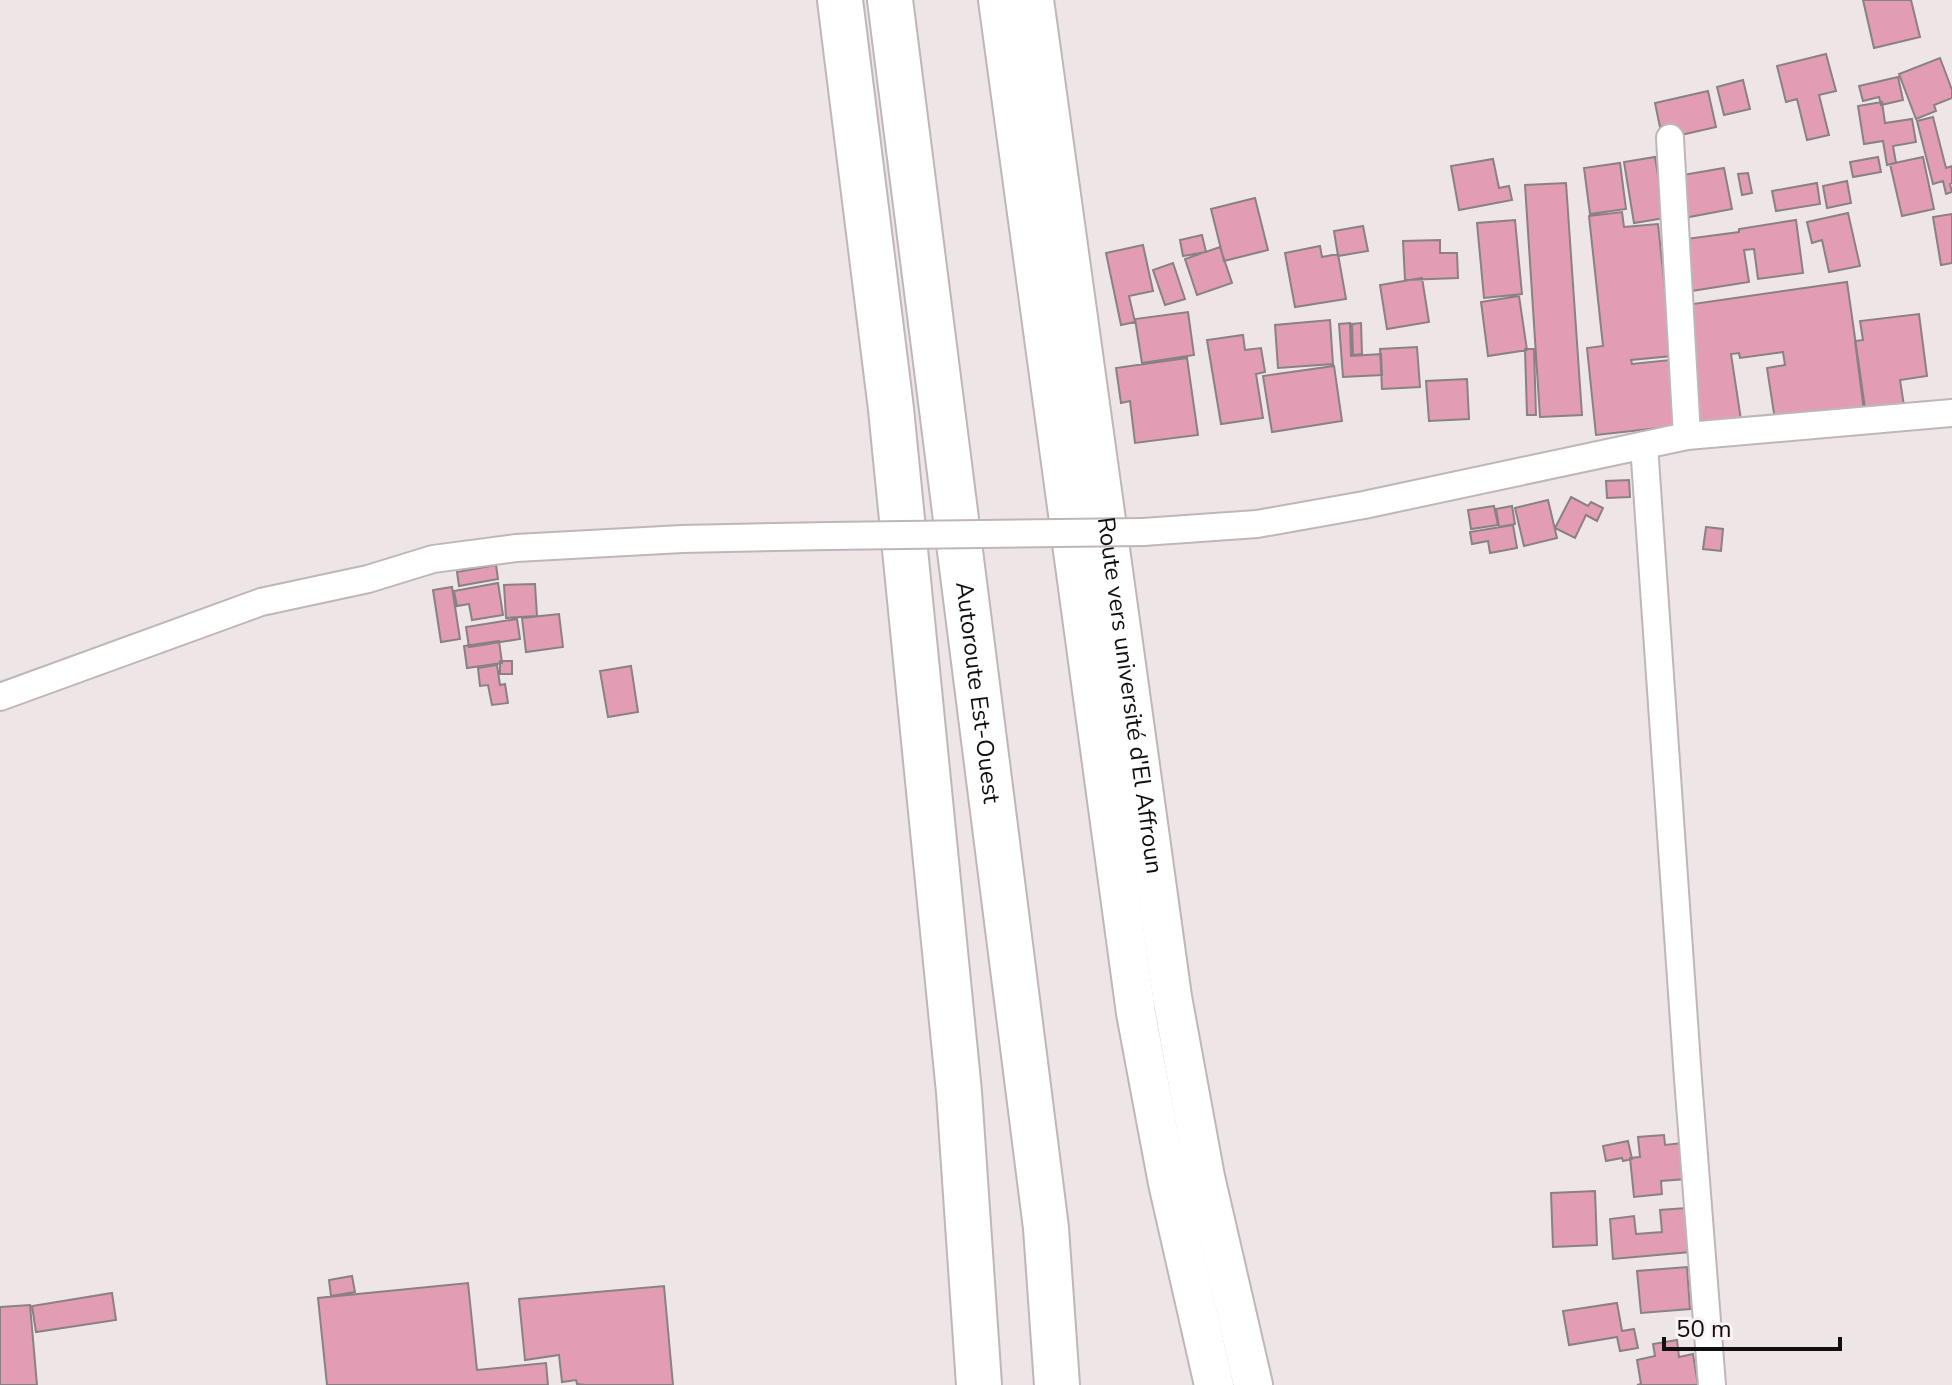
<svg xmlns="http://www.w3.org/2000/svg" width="1952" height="1385" font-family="'Nunito Sans',sans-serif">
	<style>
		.building { fill: #e29db5; stroke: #898184; stroke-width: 2 }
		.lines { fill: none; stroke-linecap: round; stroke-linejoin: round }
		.street-casing { stroke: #bfb6b8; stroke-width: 30 }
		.secondary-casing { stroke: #bfb6b8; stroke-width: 42 }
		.highway-casing { stroke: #bfb6b8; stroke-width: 48 }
		.street { stroke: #fff; stroke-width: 26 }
		.secondary { stroke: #fff; stroke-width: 38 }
		.highway { stroke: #fff; stroke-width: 44 }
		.street-bridge-casing { stroke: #bfb6b8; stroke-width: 30; stroke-linecap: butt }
		.street-bridge { stroke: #fff; stroke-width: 26 }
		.labels { text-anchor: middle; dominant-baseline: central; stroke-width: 6; stroke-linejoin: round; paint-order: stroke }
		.street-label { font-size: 24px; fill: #110f0f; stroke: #fbf2f5 }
	</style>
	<rect width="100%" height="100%" fill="#eee5e7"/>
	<path class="building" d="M 1863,0 L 1911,0 L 1920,37 L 1874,48 Z
		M 1826,54 L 1836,91 L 1819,95 L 1829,135 L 1807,140 L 1797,99 L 1786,102 L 1777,66 Z
		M 1940,58 L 1952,90 L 1952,98 L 1934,105 L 1936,111 L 1916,119 L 1899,74 Z
		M 1898,77 L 1903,100 L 1881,105 L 1879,97 L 1863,101 L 1859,86 Z
		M 1743,80 L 1750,109 L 1724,115 L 1717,87 Z
		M 1708,91 L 1716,127 L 1668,138 L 1666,126 L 1660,127 L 1655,103 Z
		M 1882,102 L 1885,123 L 1912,119 L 1916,142 L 1893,146 L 1896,163 L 1887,165 L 1883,141 L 1864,144 L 1858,106 Z
		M 1933,117 L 1946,168 L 1952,166 L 1952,183 L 1950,184 L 1952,192 L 1946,194 L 1943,181 L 1933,184 L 1917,121 Z
		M 1655,157 L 1665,218 L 1634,223 L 1624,162 Z
		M 1878,157 L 1881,172 L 1853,177 L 1850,162 Z
		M 1923,157 L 1934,209 L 1902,216 L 1890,164 Z
		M 1493,159 L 1499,188 L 1509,186 L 1512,200 L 1459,210 L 1451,166 Z
		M 1620,163 L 1626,209 L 1590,214 L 1584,168 Z
		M 1724,168 L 1732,209 L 1684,218 L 1677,176 Z
		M 1748,173 L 1752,193 L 1742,195 L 1738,174 Z
		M 1847,181 L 1851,203 L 1827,208 L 1823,186 Z
		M 1566,183 L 1582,415 L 1540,417 L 1525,185 Z
		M 1817,183 L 1820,204 L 1776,211 L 1772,191 Z
		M 1255,198 L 1268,250 L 1224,261 L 1211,209 Z
		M 1622,212 L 1624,227 L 1658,224 L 1672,356 L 1631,360 L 1632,364 L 1670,360 L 1677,426 L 1596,435 L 1587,348 L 1603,346 L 1589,216 Z
		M 1848,213 L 1860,266 L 1829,272 L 1822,240 L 1812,243 L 1807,222 Z
		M 1952,214 L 1952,263 L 1941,265 L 1933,217 Z
		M 1515,220 L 1522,294 L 1484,298 L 1477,223 Z
		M 1796,220 L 1803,273 L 1758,279 L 1754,249 L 1744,250 L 1749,282 L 1685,292 L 1678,240 L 1739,232 L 1739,229 Z
		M 1363,226 L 1368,251 L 1338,256 L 1334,231 Z
		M 1202,235 L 1206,252 L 1183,256 L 1180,240 Z
		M 1440,240 L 1440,253 L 1457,253 L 1458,278 L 1405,280 L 1403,241 Z
		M 1143,245 L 1153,291 L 1129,296 L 1135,322 L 1121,325 L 1106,253 Z
		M 1320,246 L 1322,257 L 1338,254 L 1346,299 L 1295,307 L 1285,253 Z
		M 1220,247 L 1232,283 L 1197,295 L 1185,259 Z
		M 1173,263 L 1185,299 L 1165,305 L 1153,270 Z
		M 1422,278 L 1429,322 L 1387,329 L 1380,285 Z
		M 1847,282 L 1865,408 L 1775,420 L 1767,368 L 1785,365 L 1783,352 L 1740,358 L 1739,353 L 1731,354 L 1741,420 L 1696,426 L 1679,306 Z
		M 1519,296 L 1527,350 L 1488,356 L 1481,302 Z
		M 1188,312 L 1194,355 L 1142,363 L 1135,319 Z
		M 1919,314 L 1927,376 L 1900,380 L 1904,406 L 1864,411 L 1855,341 L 1863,340 L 1860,321 Z
		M 1330,320 L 1333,364 L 1278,368 L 1275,325 Z
		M 1350,323 L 1351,356 L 1381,354 L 1382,375 L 1343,377 L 1339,324 Z
		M 1361,323 L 1362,354 L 1353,355 L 1352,324 Z
		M 1243,335 L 1245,350 L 1261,348 L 1265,372 L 1256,374 L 1263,418 L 1221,424 L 1207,340 Z
		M 1417,347 L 1420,387 L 1382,389 L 1380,349 Z
		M 1525,349 L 1534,349 L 1536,415 L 1527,415 Z
		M 1187,358 L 1198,435 L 1135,443 L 1130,401 L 1121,403 L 1116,368 Z
		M 1334,366 L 1342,421 L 1272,432 L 1263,376 Z
		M 1467,379 L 1469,419 L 1429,421 L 1426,381 Z
		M 1629,480 L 1630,497 L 1607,498 L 1606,481 Z
		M 1571,497 L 1588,506 L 1591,502 L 1603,508 L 1597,521 L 1586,515 L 1575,538 L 1555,528 Z
		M 1548,500 L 1557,538 L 1524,546 L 1515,508 Z
		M 1494,506 L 1498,525 L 1471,529 L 1468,510 Z
		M 1512,506 L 1515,524 L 1499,527 L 1496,509 Z
		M 1513,525 L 1517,548 L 1490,553 L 1488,541 L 1472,544 L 1470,532 Z
		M 1706,527 L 1723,529 L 1721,551 L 1703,549 Z
		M 496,565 L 498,579 L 459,586 L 457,572 Z
		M 498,583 L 503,615 L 472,620 L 469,604 L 457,606 L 454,591 Z
		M 535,584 L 537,616 L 506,618 L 504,585 Z
		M 452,587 L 460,639 L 441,642 L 433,590 Z
		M 559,614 L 563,647 L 526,652 L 522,618 Z
		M 517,619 L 520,639 L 469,647 L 466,627 Z
		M 499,641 L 502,663 L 467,668 L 464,646 Z
		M 500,661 L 512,661 L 512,674 L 500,674 Z
		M 497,665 L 500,685 L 505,684 L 508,703 L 492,705 L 488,685 L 480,686 L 478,668 Z
		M 631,666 L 638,712 L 608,717 L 600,671 Z
		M 1664,1135 L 1665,1145 L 1682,1143 L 1686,1179 L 1661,1181 L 1662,1194 L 1634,1197 L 1630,1158 L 1640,1157 L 1638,1137 Z
		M 1628,1141 L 1632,1159 L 1623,1161 L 1622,1158 L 1606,1161 L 1603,1146 Z
		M 1595,1191 L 1597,1245 L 1553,1247 L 1551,1193 Z
		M 1686,1208 L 1690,1252 L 1613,1259 L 1610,1219 L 1634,1216 L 1636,1234 L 1662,1232 L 1660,1210 Z
		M 1687,1267 L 1690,1309 L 1641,1313 L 1637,1271 Z
		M 352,1276 L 355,1292 L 331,1296 L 329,1280 Z
		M 468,1283 L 477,1370 L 546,1363 L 548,1385 L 327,1385 L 318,1298 Z
		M 664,1286 L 673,1385 L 585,1385 L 577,1384 L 576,1380 L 562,1382 L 559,1355 L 525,1360 L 519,1299 Z
		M 112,1293 L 116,1320 L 36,1332 L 32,1306 Z
		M 1617,1303 L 1622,1331 L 1634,1329 L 1638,1348 L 1620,1351 L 1617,1337 L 1569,1345 L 1563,1311 Z
		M 30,1305 L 37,1385 L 0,1385 L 0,1307 Z
		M 1677,1340 L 1679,1357 L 1693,1354 L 1698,1385 L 1637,1385 L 1641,1384 L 1637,1360 L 1655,1356 L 1653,1344 Z"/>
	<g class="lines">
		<defs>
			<path id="street" d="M 1670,138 L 1687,436
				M 1644,445 L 1688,1079 L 1712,1385
				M 1143,532 L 1257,524 L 1364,505 L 1687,436 L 1952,413
				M 0,697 L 261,602 L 368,579 L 433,559 L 516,548 L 682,539 L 829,536"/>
			<g id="secondary">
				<path d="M 998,0 L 1136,1013 L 1168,1183 L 1214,1385"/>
				<path id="s1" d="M 1034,0 L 1172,997 L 1205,1177 L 1253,1385"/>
			</g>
			<g id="highway">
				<path d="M 840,0 L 891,409 L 959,1092 L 979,1385"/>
				<path id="s2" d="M 890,0 L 1046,1228 L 1057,1385"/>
			</g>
		</defs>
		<use href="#street" class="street-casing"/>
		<use href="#secondary" class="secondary-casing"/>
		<use href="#highway" class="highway-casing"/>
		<use href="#street" class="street"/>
		<use href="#secondary" class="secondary"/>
		<use href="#highway" class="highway"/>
		<defs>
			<path id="street-bridge" d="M 829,536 L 1143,532"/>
		</defs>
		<use href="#street-bridge" class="street-bridge-casing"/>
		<use href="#street-bridge" class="street-bridge"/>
	</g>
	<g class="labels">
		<g class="street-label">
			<text stroke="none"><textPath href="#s2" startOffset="698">Autoroute Est-Ouest</textPath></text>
			<text stroke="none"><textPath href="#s1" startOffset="702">Route vers université d'El Affroun</textPath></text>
		</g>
	</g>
	<path d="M1664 1337v12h176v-12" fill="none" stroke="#110f0f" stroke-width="4"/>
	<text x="1676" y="1337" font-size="24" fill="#110f0f" stroke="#fbf2f5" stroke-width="6" paint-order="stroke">50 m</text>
</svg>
